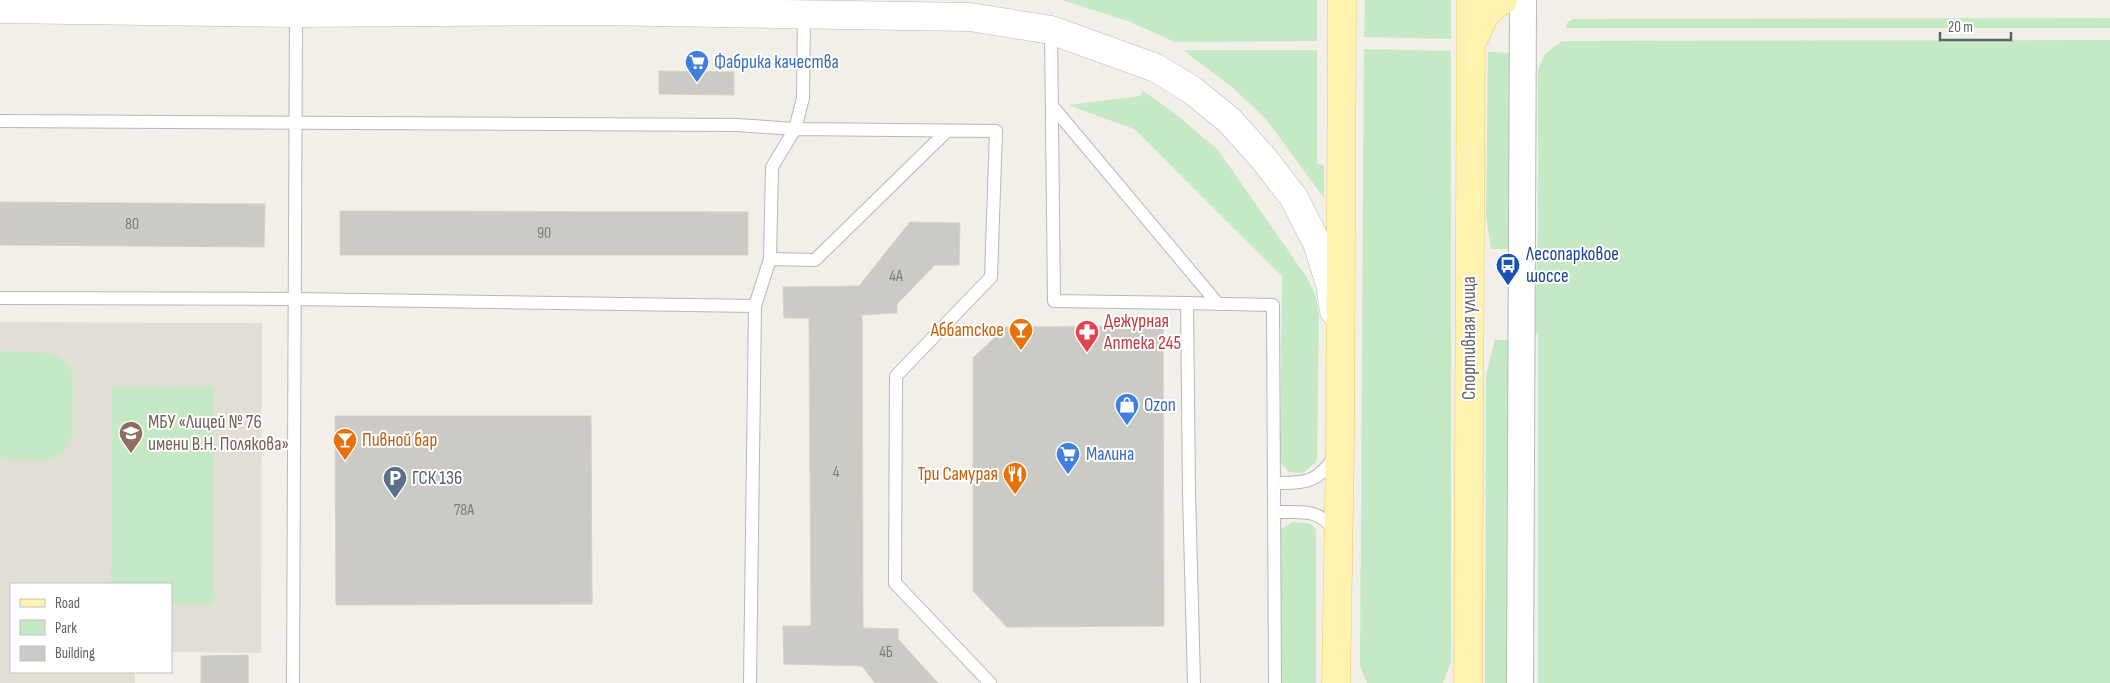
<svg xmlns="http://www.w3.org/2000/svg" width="2110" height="683" font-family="'Sofia Sans Condensed',sans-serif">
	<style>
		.education { fill: #e1ded6 }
		.green { fill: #c5e8c5 }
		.building { fill: #cccac5; stroke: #d6d1c6 }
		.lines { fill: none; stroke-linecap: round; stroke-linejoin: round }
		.service-casing { stroke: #b5b8bc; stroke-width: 14 }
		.minor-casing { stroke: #b5b8bc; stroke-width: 28 }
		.secondary-casing { stroke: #b6babf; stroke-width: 29 }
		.primary-casing { stroke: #f2c960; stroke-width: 29 }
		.service { stroke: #fff; stroke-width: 12 }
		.minor { stroke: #fff; stroke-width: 26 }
		.secondary { stroke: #fff; stroke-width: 28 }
		.primary { stroke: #fff2af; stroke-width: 28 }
		.labels { text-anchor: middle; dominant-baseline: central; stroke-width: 4; stroke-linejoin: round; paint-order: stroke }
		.number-label { font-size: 16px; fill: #7a7d7f }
		.shop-label { font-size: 19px; fill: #366cbe; stroke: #fff; text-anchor: start }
		.transit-label { font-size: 19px; fill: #164399; stroke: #fff; text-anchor: start }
		.health-label { font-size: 19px; fill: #be3a42; stroke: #fff; text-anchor: start }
		.food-label { font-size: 19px; fill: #c56008; stroke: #fff; text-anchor: end }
		.street-label { font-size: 19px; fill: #5f6368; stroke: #fff }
		.education-label { font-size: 19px; fill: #785e54; stroke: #fff; text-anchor: start }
		.service-label { font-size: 19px; fill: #4e5e75; stroke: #fff; text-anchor: start }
	</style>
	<rect width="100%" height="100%" fill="#f1efe8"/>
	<path class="education" d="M 0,322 L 262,323 L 261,653 L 171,652 L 171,584 L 11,584 L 11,672 L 135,672 L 135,683 L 0,683 Z"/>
	<path class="green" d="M 1062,0 L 1317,0 L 1317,41 L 1175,42 L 1128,21 Z
		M 1365,0 L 1451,0 L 1451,39 L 1364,37 Z
		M 2110,18 L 2110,28 L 1566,28 L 1567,23 L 1573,19 Z
		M 2110,40 L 2110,683 L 1538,683 L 1538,333 L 1535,333 L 1538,222 L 1538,69 L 1545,54 L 1562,41 Z
		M 1364,49 L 1451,51 L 1451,662 L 1443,683 L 1367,683 L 1360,666 Z
		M 1183,50 L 1317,50 L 1317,164 L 1324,165 L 1324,198 L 1266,119 L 1232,87 Z
		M 1488,52 L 1516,53 L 1514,249 L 1491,249 L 1486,216 Z
		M 1143,91 L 1172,111 L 1218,150 L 1308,279 L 1316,297 L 1319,314 L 1317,458 L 1316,462 L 1303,473 L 1289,472 L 1280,461 L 1282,276 L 1134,129 L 1068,105 L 1140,96 Z
		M 1495,340 L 1514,340 L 1514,683 L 1485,683 L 1486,375 Z
		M 0,351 L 53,353 L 69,366 L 73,376 L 73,387 L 72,434 L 69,444 L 63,452 L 53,458 L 43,460 L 0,459 Z
		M 112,387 L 214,387 L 213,604 L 171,604 L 171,584 L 111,584 Z
		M 1293,522 L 1311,524 L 1316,530 L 1316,683 L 1279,683 L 1280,530 Z"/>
	<path class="building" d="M 659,71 L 734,72 L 734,95 L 659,94 Z
		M 0,202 L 265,204 L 264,247 L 0,245 Z
		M 340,211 L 748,212 L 748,255 L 340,255 Z
		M 910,222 L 960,223 L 959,265 L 935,265 L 897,304 L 897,313 L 862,315 L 863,628 L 898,629 L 898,639 L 938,683 L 875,683 L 862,666 L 784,664 L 783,626 L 811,626 L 809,318 L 784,318 L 783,287 L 859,286 Z
		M 1163,326 L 1164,626 L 1007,627 L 973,591 L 973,358 L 1006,327 Z
		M 335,416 L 591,416 L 592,604 L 336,605 Z
		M 248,655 L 248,683 L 201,683 L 201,656 Z"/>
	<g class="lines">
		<defs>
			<path id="service" d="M 1051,30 L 1054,301 L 1187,303 L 1189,492 L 1194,683
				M 1053,107 L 1218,304
				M 0,121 L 737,125 L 795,129 L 996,131 L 991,277 L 896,376 L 895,583 L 990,683
				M 770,259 L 815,260 L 946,132
				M 0,298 L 295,299 L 755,306 L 770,259 L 772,167 L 795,129 L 803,98 L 804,14
				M 1187,303 L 1273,305 L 1275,683
				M 1275,483 C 1305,483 1319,483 1335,455
				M 1274,512 C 1299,513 1320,507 1334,531
				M 293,683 L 296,13
				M 750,683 L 755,306"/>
			<path id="minor" d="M 1520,683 L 1523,0"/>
			<path id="secondary" d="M 0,9 L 296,13 L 596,11 L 970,17 L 1051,30 L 1156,68 L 1192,90 L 1230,121 L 1264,159 L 1294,198 L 1317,243 L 1330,284 L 1334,311"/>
			<path id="primary" d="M 1472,42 L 1487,11 L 1503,0
				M 1336,683 L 1340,446 L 1342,0
				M 1468,683 L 1471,0"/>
		</defs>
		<use href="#service" class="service-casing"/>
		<use href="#minor" class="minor-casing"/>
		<use href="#secondary" class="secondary-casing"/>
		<use href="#primary" class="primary-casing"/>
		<use href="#service" class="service"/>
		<use href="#minor" class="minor"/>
		<use href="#secondary" class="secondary"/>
		<use href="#primary" class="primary"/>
	</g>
	<defs>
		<symbol id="supermarket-pin" viewBox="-11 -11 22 30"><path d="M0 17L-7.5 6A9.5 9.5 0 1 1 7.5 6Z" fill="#3f7fe0" stroke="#fff"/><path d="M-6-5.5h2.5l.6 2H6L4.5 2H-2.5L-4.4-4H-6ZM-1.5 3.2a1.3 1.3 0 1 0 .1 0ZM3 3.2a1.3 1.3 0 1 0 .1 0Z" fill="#fff"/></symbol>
		<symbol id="bus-pin" viewBox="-11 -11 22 30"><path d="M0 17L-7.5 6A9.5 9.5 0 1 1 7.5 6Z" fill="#1a4fb4" stroke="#fff"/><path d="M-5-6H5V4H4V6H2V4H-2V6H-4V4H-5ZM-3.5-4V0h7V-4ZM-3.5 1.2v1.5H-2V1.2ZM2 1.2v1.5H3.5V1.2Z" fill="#fff"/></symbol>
		<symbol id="bar-pin" viewBox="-11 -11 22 30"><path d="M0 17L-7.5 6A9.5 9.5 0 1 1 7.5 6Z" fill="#e8710a" stroke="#fff"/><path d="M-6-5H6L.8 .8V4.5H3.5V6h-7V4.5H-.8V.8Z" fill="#fff"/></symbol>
		<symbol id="pharmacy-pin" viewBox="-11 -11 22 30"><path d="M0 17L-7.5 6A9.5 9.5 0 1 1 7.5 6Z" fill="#e0444e" stroke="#fff"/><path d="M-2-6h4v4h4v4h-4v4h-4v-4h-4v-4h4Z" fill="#fff"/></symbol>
		<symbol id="shop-pin" viewBox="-11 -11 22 30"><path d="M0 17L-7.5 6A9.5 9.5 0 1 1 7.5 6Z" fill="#3f7fe0" stroke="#fff"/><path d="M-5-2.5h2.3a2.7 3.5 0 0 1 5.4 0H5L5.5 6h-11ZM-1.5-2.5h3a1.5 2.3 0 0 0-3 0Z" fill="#fff"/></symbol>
		<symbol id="school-pin" viewBox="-11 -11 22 30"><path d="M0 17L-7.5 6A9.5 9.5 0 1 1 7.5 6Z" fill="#8d6e63" stroke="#fff"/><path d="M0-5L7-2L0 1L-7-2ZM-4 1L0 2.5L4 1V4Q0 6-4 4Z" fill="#fff"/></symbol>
		<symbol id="restaurant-pin" viewBox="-11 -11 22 30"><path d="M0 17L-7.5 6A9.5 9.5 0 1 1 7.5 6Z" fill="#e8710a" stroke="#fff"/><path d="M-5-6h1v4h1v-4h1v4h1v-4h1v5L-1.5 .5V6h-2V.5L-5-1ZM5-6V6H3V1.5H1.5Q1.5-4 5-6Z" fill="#fff"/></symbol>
		<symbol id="parking-pin" viewBox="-11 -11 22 30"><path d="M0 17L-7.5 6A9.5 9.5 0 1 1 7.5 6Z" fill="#5c6f8a" stroke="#fff"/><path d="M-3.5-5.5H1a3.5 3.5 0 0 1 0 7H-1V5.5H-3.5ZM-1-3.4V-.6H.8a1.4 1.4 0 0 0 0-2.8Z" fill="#fff"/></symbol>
	</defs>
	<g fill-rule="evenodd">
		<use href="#supermarket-pin" x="683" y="48" width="28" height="38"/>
		<use href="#bus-pin" x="1494" y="251" width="28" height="38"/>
		<use href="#bar-pin" x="1007" y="316" width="28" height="38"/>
		<use href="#pharmacy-pin" x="1073" y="318" width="28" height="38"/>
		<use href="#shop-pin" x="1113" y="391" width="28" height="38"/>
		<use href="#school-pin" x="117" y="419" width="28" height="38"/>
		<use href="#bar-pin" x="331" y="426" width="28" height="38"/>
		<use href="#supermarket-pin" x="1054" y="440" width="28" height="38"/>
		<use href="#restaurant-pin" x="1001" y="460" width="28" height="38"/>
		<use href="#parking-pin" x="381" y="464" width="28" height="38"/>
	</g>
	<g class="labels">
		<g class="number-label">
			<text x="132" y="224">80</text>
			<text x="544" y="233">90</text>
			<text x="896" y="276">4А</text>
			<text x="836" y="472">4</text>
			<text x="464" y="510">78А</text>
			<text x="886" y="652">4Б</text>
		</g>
		<g class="shop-label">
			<text x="714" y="62">Фабрика качества</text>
			<text x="1144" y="405">Ozon</text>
			<text x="1086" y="454">Малина</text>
		</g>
		<g class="transit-label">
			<text x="1526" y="254">Лесопарковое<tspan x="1526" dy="22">шоссе</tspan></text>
		</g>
		<g class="health-label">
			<text x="1104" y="321">Дежурная<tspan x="1104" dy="22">Аптека 245</tspan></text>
		</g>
		<g class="food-label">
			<text x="1004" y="330">Аббатское</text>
			<text x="362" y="440" text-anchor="start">Пивной бар</text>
			<text x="998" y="474">Три Самурая</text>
		</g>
		<g class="street-label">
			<text transform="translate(1469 338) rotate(-90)">Спортивная улица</text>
		</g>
		<g class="education-label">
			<text x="148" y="422">МБУ «Лицей № 76<tspan x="148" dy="22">имени В.Н. Полякова»</tspan></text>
		</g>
		<g class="service-label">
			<text x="412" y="478">ГСК 136</text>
		</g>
	</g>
	<rect x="10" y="583" width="162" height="90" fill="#ffffff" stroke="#bfc1c3"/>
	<rect x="20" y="599" width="25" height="8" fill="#fff2af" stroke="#bfc1c3"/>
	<text x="55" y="608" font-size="15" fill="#5f6368">Road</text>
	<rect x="20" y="620" width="25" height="15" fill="#c5e8c5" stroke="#bfc1c3"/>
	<text x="55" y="633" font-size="15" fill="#5f6368">Park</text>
	<rect x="20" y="646" width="25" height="15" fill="#cccac5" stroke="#bfc1c3"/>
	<text x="55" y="658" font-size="15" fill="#5f6368">Building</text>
	<path d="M1940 32v8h71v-8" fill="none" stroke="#5f6368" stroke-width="2.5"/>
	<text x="1948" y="32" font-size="15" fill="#5f6368" stroke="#ffffff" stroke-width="4" paint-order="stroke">20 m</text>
</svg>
